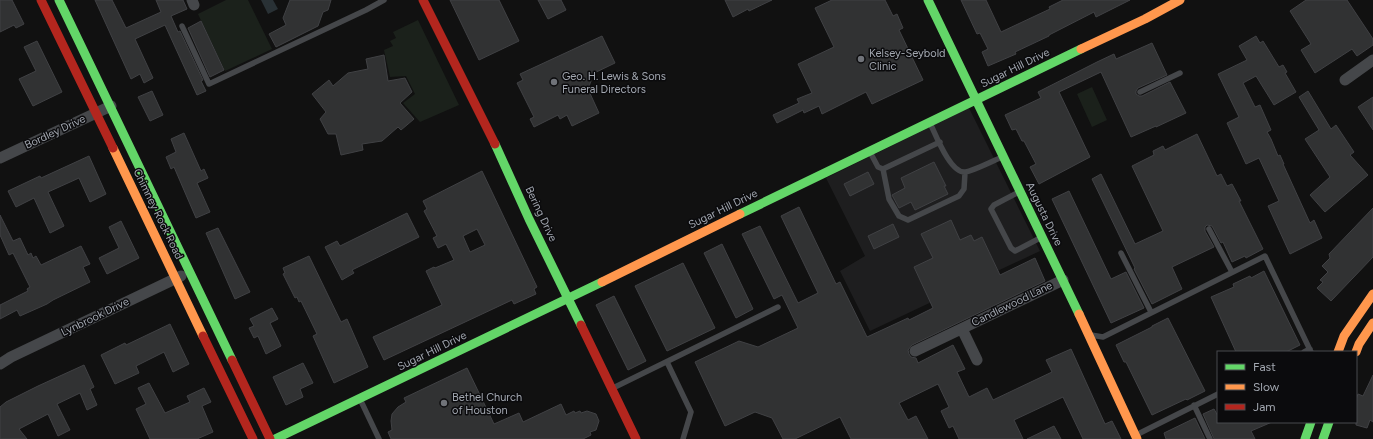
<svg xmlns="http://www.w3.org/2000/svg" width="1373" height="439" font-family="Figtree,sans-serif">
	<style>
		.built { fill: #1e1e1f }
		.green { fill: #1b211b }
		.water { fill: #293135 }
		.building { fill: #313233; stroke: #404144; fill-rule: evenodd }
		.lines { fill: none; stroke-linecap: round; stroke-linejoin: round }
		.lane { stroke: #45474a; stroke-width: 5.5 }
		.street { stroke: #45474a; stroke-width: 11 }
		.fast { stroke: #63d668; stroke-width: 9 }
		.slow { stroke: #ff974d; stroke-width: 9 }
		.jam { stroke: #b3261e; stroke-width: 9 }
		.poi-dot { fill: #707379; stroke: #0b0b0d; stroke-width: 1.5 }
		.labels { text-anchor: middle; dominant-baseline: central; stroke-width: 3; stroke-linejoin: round; paint-order: stroke }
		.poi-label { font-size: 11px; fill: #a3a8b1; stroke: #0b0b0d; text-anchor: start }
		.street-label { font-size: 11px; fill: #a3a8b1; stroke: #0b0b0d }
	</style>
	<rect width="100%" height="100%" fill="#111"/>
	<path class="built" d="M 969,108 L 1040,251 L 870,331 L 840,271 L 865,256 L 826,178 Z"/>
	<path class="green" d="M 226,0 L 248,0 L 272,49 L 225,71 L 198,14 Z
		M 418,20 L 459,105 L 420,122 L 403,103 L 415,94 L 406,76 L 390,77 L 384,50 L 393,46 L 390,41 L 396,38 L 393,32 Z
		M 1092,87 L 1107,120 L 1092,127 L 1077,94 Z"/>
	<path class="water" d="M 261,0 L 273,0 L 278,9 L 268,14 Z"/>
	<path class="building" d="M 0,0 L 12,0 L 24,24 L 16,28 L 14,25 L 0,32 Z
		M 95,0 L 112,0 L 126,28 L 161,12 L 156,0 L 183,0 L 187,9 L 171,16 L 178,32 L 180,31 L 203,80 L 201,81 L 206,91 L 197,95 L 165,25 L 135,39 L 153,78 L 144,83 L 140,74 L 131,79 Z
		M 290,0 L 331,0 L 328,10 L 323,12 L 318,26 L 276,47 L 269,34 L 286,25 L 283,18 Z
		M 450,0 L 499,0 L 519,41 L 479,60 Z
		M 538,0 L 561,0 L 566,10 L 548,19 Z
		M 725,0 L 772,0 L 749,11 L 748,9 L 733,17 Z
		M 832,0 L 885,0 L 893,16 L 897,14 L 903,28 L 899,30 L 923,80 L 872,104 L 866,92 L 822,114 L 819,106 L 804,113 L 803,110 L 777,123 L 773,115 L 799,103 L 797,99 L 812,93 L 798,64 L 834,47 L 815,8 Z
		M 961,0 L 986,0 L 1001,32 L 1050,9 L 1049,7 L 1063,0 L 1130,0 L 1096,17 L 1094,12 L 1049,35 L 1049,36 L 1015,52 L 1016,54 L 988,66 L 982,52 L 988,49 L 980,33 L 977,34 Z
		M 1306,0 L 1347,0 L 1373,39 L 1373,45 L 1357,56 L 1352,49 L 1315,73 L 1301,50 L 1311,44 L 1290,11 Z
		M 201,21 L 224,70 L 210,77 L 188,28 Z
		M 602,36 L 615,63 L 588,76 L 591,81 L 588,89 L 599,113 L 572,126 L 567,115 L 560,119 L 558,115 L 534,127 L 530,119 L 534,117 L 517,83 L 523,80 L 520,74 Z
		M 1256,36 L 1260,43 L 1263,41 L 1279,67 L 1283,65 L 1287,72 L 1285,73 L 1296,92 L 1274,105 L 1256,76 L 1243,83 L 1255,107 L 1260,105 L 1271,130 L 1267,132 L 1271,139 L 1278,156 L 1280,155 L 1284,164 L 1283,164 L 1310,223 L 1314,220 L 1322,238 L 1290,254 L 1268,206 L 1279,201 L 1259,158 L 1246,164 L 1227,123 L 1239,117 L 1218,74 L 1247,60 L 1239,46 Z
		M 37,41 L 62,92 L 33,106 L 19,79 L 36,71 L 24,47 Z
		M 1152,43 L 1167,75 L 1138,88 L 1136,91 L 1136,94 L 1139,96 L 1142,96 L 1170,82 L 1186,113 L 1156,127 L 1156,126 L 1131,137 L 1101,72 L 1059,92 L 1090,157 L 1039,184 L 1030,167 L 1036,164 L 1024,141 L 1022,141 L 1016,129 L 1012,130 L 1005,115 L 1041,98 L 1038,92 L 1097,62 L 1114,54 L 1116,59 Z
		M 384,55 L 388,81 L 405,78 L 412,92 L 400,103 L 414,119 L 401,130 L 398,127 L 382,141 L 362,144 L 363,150 L 341,155 L 336,134 L 328,134 L 320,119 L 326,112 L 312,94 L 329,80 L 333,86 L 348,73 L 368,69 L 366,59 Z
		M 152,91 L 163,115 L 150,121 L 138,97 Z
		M 1308,91 L 1331,129 L 1336,125 L 1354,152 L 1350,155 L 1368,175 L 1325,212 L 1310,195 L 1330,177 L 1305,139 L 1319,130 L 1299,97 Z
		M 1373,97 L 1373,130 L 1358,107 Z
		M 184,133 L 201,171 L 204,169 L 208,178 L 197,183 L 210,212 L 196,218 L 174,167 L 171,169 L 166,157 L 176,152 L 171,139 Z
		M 1197,134 L 1217,176 L 1221,174 L 1227,186 L 1232,184 L 1241,201 L 1239,201 L 1263,249 L 1246,258 L 1245,256 L 1232,262 L 1223,242 L 1221,243 L 1212,226 L 1207,225 L 1205,227 L 1205,231 L 1214,247 L 1172,267 L 1182,289 L 1152,304 L 1134,269 L 1135,268 L 1092,179 L 1101,174 L 1135,244 L 1163,231 L 1132,166 L 1154,155 L 1153,151 L 1163,146 L 1165,150 Z
		M 89,156 L 106,194 L 90,202 L 79,178 L 48,192 L 64,226 L 50,233 L 34,198 L 16,207 L 8,191 L 40,176 L 41,178 Z
		M 934,162 L 946,186 L 944,186 L 948,194 L 915,210 L 911,202 L 899,208 L 892,195 L 905,188 L 901,178 Z
		M 482,171 L 537,287 L 534,289 L 536,294 L 514,304 L 512,300 L 384,360 L 373,337 L 442,305 L 426,271 L 434,267 L 435,268 L 454,260 L 446,244 L 438,248 L 433,238 L 437,236 L 424,211 L 427,209 L 423,201 ZM 477,229 L 485,245 L 470,252 L 463,236 Z
		M 868,172 L 874,184 L 850,196 L 844,184 Z
		M 1069,191 L 1111,279 L 1126,272 L 1144,308 L 1111,323 L 1052,199 Z
		M 799,207 L 836,284 L 840,282 L 867,337 L 908,318 L 909,320 L 933,308 L 914,267 L 933,258 L 921,234 L 951,220 L 960,240 L 971,235 L 974,241 L 982,237 L 1000,275 L 1035,258 L 1045,281 L 912,345 L 908,350 L 909,354 L 911,357 L 916,358 L 918,363 L 953,345 L 965,369 L 957,372 L 969,397 L 987,388 L 993,400 L 1052,372 L 1046,360 L 1071,349 L 1105,424 L 1112,421 L 1121,439 L 1083,439 L 1063,397 L 1014,420 L 1023,439 L 959,439 L 953,426 L 949,428 L 941,411 L 949,407 L 938,384 L 899,403 L 908,420 L 916,416 L 928,439 L 851,439 L 840,417 L 795,439 L 783,439 L 772,418 L 755,412 L 725,426 L 695,362 L 739,341 L 758,347 L 798,328 L 782,295 L 774,299 L 742,234 L 760,226 L 798,303 L 818,293 L 781,216 Z
		M 1373,208 L 1373,257 L 1331,301 L 1317,288 L 1323,282 L 1320,280 L 1328,272 L 1322,266 L 1330,258 L 1329,254 Z
		M 407,213 L 419,237 L 352,270 L 354,273 L 342,280 L 325,247 L 337,241 L 340,246 Z
		M 0,215 L 13,241 L 20,238 L 28,255 L 31,253 L 33,258 L 36,256 L 41,265 L 81,246 L 90,264 L 83,267 L 90,282 L 53,300 L 47,304 L 20,316 L 17,310 L 0,319 L 0,305 L 28,291 L 27,289 L 30,287 L 13,253 L 9,255 L 0,235 Z
		M 121,221 L 139,258 L 107,274 L 99,258 L 119,248 L 109,227 Z
		M 893,224 L 899,237 L 874,249 L 868,236 Z
		M 218,228 L 250,292 L 235,299 L 206,233 Z
		M 722,244 L 753,309 L 736,318 L 704,253 Z
		M 309,256 L 341,322 L 347,319 L 368,367 L 334,383 L 313,336 L 317,334 L 301,301 L 299,302 L 297,297 L 295,298 L 283,274 L 285,273 L 283,268 Z
		M 683,263 L 715,328 L 667,351 L 635,286 Z
		M 1264,271 L 1300,345 L 1286,352 L 1236,352 L 1211,297 L 1234,287 L 1233,284 L 1250,276 L 1251,278 Z
		M 614,296 L 646,361 L 628,370 L 596,305 Z
		M 272,308 L 278,319 L 270,323 L 281,346 L 266,354 L 258,336 L 254,338 L 249,328 L 254,326 L 250,319 Z
		M 1168,318 L 1205,391 L 1187,400 L 1186,399 L 1152,415 L 1126,362 L 1124,362 L 1116,345 L 1152,327 L 1152,326 Z
		M 170,324 L 189,364 L 173,372 L 164,352 L 136,366 L 139,373 L 115,384 L 101,355 L 125,343 L 126,345 Z
		M 303,363 L 313,383 L 300,389 L 303,397 L 286,405 L 273,377 Z
		M 84,365 L 94,387 L 90,389 L 97,405 L 87,410 L 80,393 L 57,404 L 70,430 L 58,436 L 48,414 L 19,429 L 27,439 L 0,439 L 0,407 L 6,402 L 38,386 Z
		M 467,368 L 494,424 L 519,413 L 523,422 L 561,404 L 566,415 L 574,411 L 575,413 L 580,411 L 581,413 L 587,411 L 596,414 L 599,421 L 596,430 L 590,432 L 591,435 L 583,439 L 391,439 L 388,432 L 392,430 L 391,421 L 392,414 L 398,407 L 406,402 L 404,398 Z
		M 1373,375 L 1373,422 L 1370,420 L 1367,428 L 1356,425 L 1356,400 L 1358,394 L 1363,396 Z
		M 149,383 L 165,413 L 190,402 L 187,396 L 204,388 L 211,402 L 202,406 L 213,432 L 197,439 L 150,439 L 136,409 L 146,404 L 138,388 Z
		M 1214,409 L 1218,416 L 1218,422 L 1272,422 L 1251,431 L 1255,439 L 1214,439 L 1203,414 Z
		M 1195,418 L 1205,439 L 1166,439 L 1164,433 Z
		M 1054,426 L 1061,439 L 1027,439 Z"/>
	<g class="lines">
		<path class="lane" d="M 182,26 L 209,84 L 366,10 L 384,0
			M 1140,92 L 1180,73
			M 930,123 C 936,135 950,173 965,172 C 971,172 995,160 1002,157
			M 870,152 L 878,167 L 883,169 L 940,142
			M 883,169 L 889,199 L 899,216 L 908,220 L 959,196 L 964,189 L 965,173
			M 1019,192 L 994,205 L 991,209 L 1011,248 L 1015,251 L 1042,237
			M 1209,229 L 1232,272
			M 1121,253 L 1151,312
			M 1091,335 L 1103,337 L 1265,256 L 1311,352
			M 1304,352 L 1310,349
			M 667,362 L 691,412 L 683,439
			M 613,388 L 778,307
			M 360,399 L 379,439
			M 1194,405 L 1210,439
			M 1136,435 L 1218,394"/>
		<path class="street" d="M 192,0 L 194,5
			M 1345,80 L 1373,60
			M 0,158 L 111,106
			M 962,329 L 977,360
			M 915,351 L 1063,280
			M 0,364 L 11,357 L 181,276"/>
		<path class="fast" d="M 59,0 L 232,360
			M 928,0 L 1079,314
			M 495,144 L 529,219 L 581,325
			M 740,214 L 1081,49
			M 275,439 L 602,282
			M 1305,439 L 1311,422
			M 1323,439 L 1329,422"/>
		<path class="slow" d="M 1081,49 L 1145,19 L 1180,0
			M 113,148 L 203,336
			M 602,282 L 740,214
			M 1079,314 L 1137,439
			M 1338,352 L 1344,336 L 1373,294
			M 1356,352 L 1359,344 L 1373,323"/>
		<path class="jam" d="M 41,0 L 113,148
			M 423,0 L 495,144
			M 581,325 L 636,439
			M 203,336 L 253,439
			M 232,360 L 270,439"/>
	</g>
	<g class="poi-dot">
		<circle cx="861" cy="59" r="4"/>
		<circle cx="554" cy="82" r="4"/>
		<circle cx="444" cy="403" r="4"/>
	</g>
	<g class="labels">
		<g class="poi-label">
			<text x="869" y="53">Kelsey-Seybold<tspan x="869" dy="13">Clinic</tspan></text>
			<text x="562" y="76">Geo. H. Lewis &amp; Sons<tspan x="562" dy="13">Funeral Directors</tspan></text>
			<text x="452" y="397">Bethel Church<tspan x="452" dy="13">of Houston</tspan></text>
		</g>
		<g class="street-label">
			<text transform="translate(1015 68) rotate(-26)">Sugar Hill Drive</text>
			<text transform="translate(55 132) rotate(-25)">Bordley Drive</text>
			<text transform="translate(723 209) rotate(-26)">Sugar Hill Drive</text>
			<text transform="translate(158 214) rotate(64)">Chimney Rock Road</text>
			<text transform="translate(541 214) rotate(65)">Bering Drive</text>
			<text transform="translate(1044 214) rotate(64)">Augusta Drive</text>
			<text transform="translate(1012 304) rotate(-26)">Candlewood Lane</text>
			<text transform="translate(95 317) rotate(-26)">Lynbrook Drive</text>
			<text transform="translate(432 351) rotate(-26)">Sugar Hill Drive</text>
		</g>
	</g>
	<rect x="1217" y="351" width="140" height="72" fill="#0b0b0d" stroke="#484a4f"/>
	<rect x="1225" y="364" width="20" height="6" fill="#63d668" stroke="#484a4f"/>
	<text x="1253" y="371" font-size="12" fill="#a3a8b1">Fast</text>
	<rect x="1225" y="384" width="20" height="6" fill="#ff974d" stroke="#484a4f"/>
	<text x="1253" y="391" font-size="12" fill="#a3a8b1">Slow</text>
	<rect x="1225" y="404" width="20" height="6" fill="#b3261e" stroke="#484a4f"/>
	<text x="1253" y="411" font-size="12" fill="#a3a8b1">Jam</text>
</svg>
